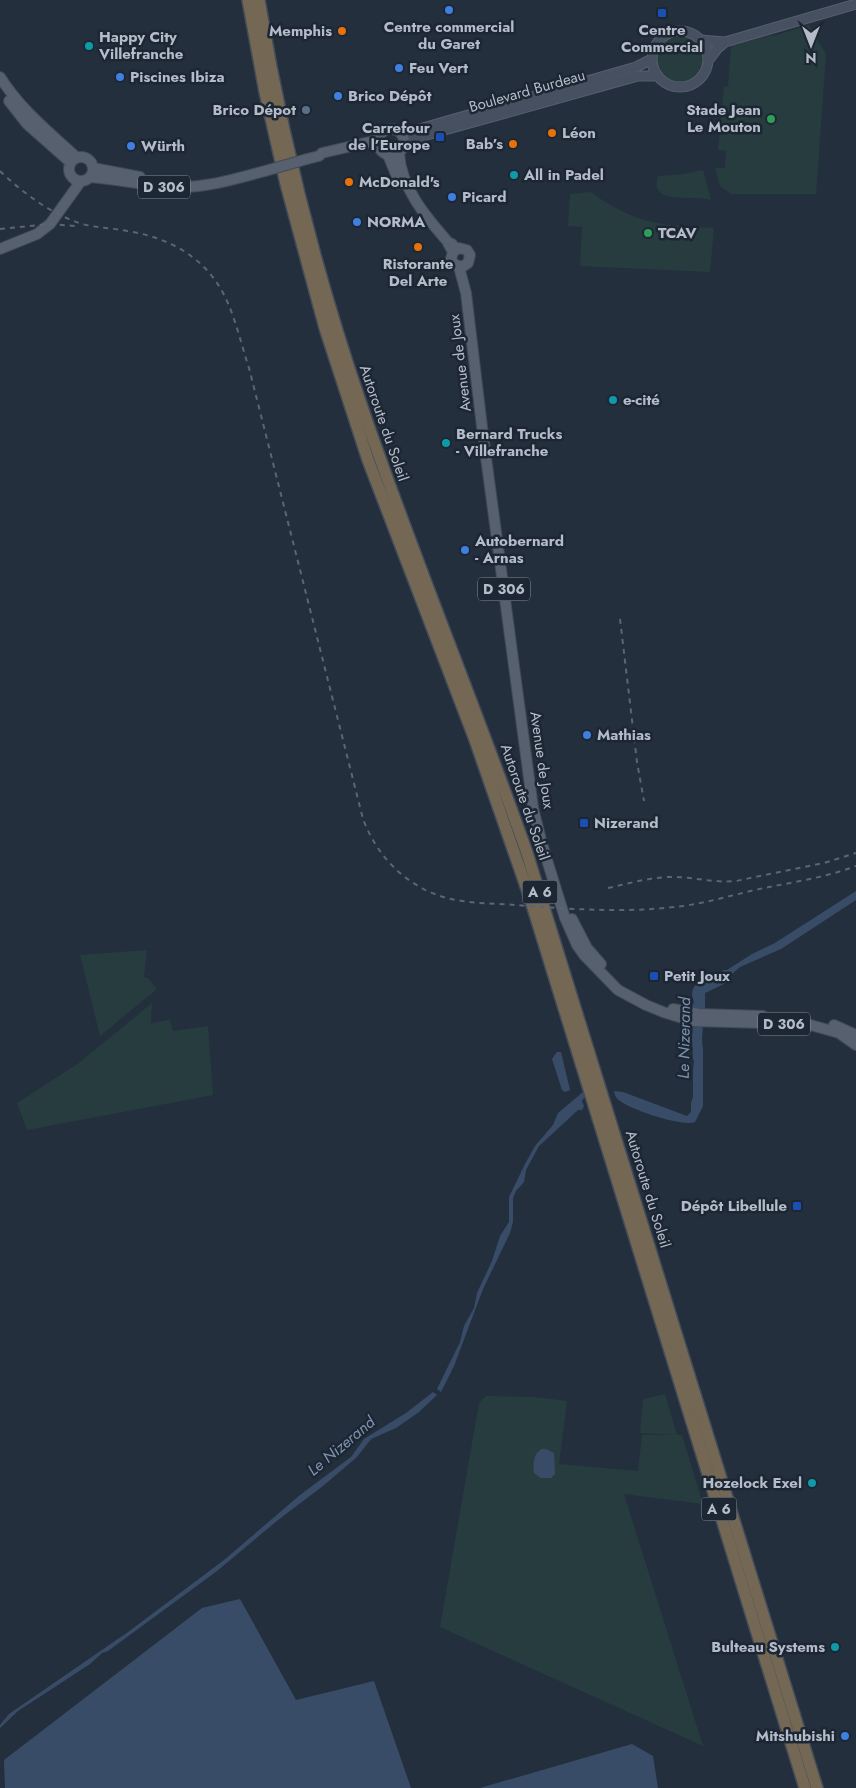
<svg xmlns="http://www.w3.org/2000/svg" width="856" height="1788" font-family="Jost,sans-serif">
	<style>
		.green { fill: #263c3f }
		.water { fill: #394c67 }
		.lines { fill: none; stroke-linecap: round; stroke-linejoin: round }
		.river { stroke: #394c67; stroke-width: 10 }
		.secondary-casing { stroke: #565f6c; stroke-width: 11 }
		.primary-casing { stroke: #414a57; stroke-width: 12 }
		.motorway-casing { stroke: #434c59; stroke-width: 14 }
		.secondary { stroke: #465061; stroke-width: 9 }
		.primary { stroke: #56606e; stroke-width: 10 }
		.motorway { stroke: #746855; stroke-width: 11 }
		.rail { stroke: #5a6575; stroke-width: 2; stroke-dasharray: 5 5; stroke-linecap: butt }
		.primary-bridge-casing { stroke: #414a57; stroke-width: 12; stroke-linecap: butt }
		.primary-bridge { stroke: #56606e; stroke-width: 10 }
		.shop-dot { fill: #3f7fe0; stroke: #1d2633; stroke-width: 2 }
		.transit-dot { fill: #1a4fb4; stroke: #1d2633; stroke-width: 2 }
		.food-dot { fill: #e8710a; stroke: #1d2633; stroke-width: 2 }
		.culture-dot { fill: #0f9aa8; stroke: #1d2633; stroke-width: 2 }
		.service-dot { fill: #5c6f8a; stroke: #1d2633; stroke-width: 2 }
		.leisure-dot { fill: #2e9e5b; stroke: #1d2633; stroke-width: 2 }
		.labels { text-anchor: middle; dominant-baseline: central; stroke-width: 5; stroke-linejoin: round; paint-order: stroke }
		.shield { fill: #1d2633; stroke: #878f9c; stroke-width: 1 }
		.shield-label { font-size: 14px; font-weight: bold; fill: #b4bcc9 }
		.poi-label { font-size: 15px; font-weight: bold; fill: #b4bcc9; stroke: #1d2633; text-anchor: start }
		.street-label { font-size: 15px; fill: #b4bcc9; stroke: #1d2633 }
		.water-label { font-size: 16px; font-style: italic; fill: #7c92b1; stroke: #1d2633 }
	</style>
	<rect width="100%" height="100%" fill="#242f3e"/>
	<path class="green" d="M 809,25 L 826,54 L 816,194 L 731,194 L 720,186 L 715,168 L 725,168 L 726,151 L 718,150 L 724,87 L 728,86 L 731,46 L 772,35 L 773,36 Z
		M656 59a24 24 0 1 1 48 0a24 24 0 1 1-48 0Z
		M 703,170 L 711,200 C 699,195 662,203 657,188 C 656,185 657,180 658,176 L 684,174 Z
		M 591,192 C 634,224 663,226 714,228 L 710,272 L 580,266 L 582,227 L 568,226 L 570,194 Z
		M 147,950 L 144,977 L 148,978 L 157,989 L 100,1036 L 80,955 Z
		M 152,1003 L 151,1023 L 170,1020 L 173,1031 L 208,1026 L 213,1095 L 27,1130 L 17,1103 L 79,1063 Z
		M 665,1394 L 677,1435 L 682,1435 L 703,1504 L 624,1494 L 703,1746 L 440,1627 L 479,1403 L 486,1396 L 535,1397 L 567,1401 L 559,1464 L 638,1471 L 642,1435 L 676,1435 L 640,1433 L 643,1399 Z"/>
	<path class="water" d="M 856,891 L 856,900 L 781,949 L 740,967 L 732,974 L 726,983 L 705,993 L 705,1013 L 695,1013 L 692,1007 L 694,1002 C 685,981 711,978 724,970 L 727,970 L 752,954 L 775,943 Z
		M 696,1046 L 703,1047 L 703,1106 L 695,1122 C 682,1127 632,1110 620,1101 C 616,1098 615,1096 614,1091 L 623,1092 L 687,1116 L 691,1112 L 691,1103 L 693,1097 L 693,1070 Z
		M 557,1052 L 561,1052 L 570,1090 L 565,1092 L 562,1090 L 552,1059 Z
		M 583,1092 L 585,1096 L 582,1101 L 584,1106 L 582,1110 L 578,1110 L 539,1146 L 526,1170 L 524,1182 L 516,1191 L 513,1198 L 513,1222 L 510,1233 L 483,1289 L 454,1366 L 441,1392 L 437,1389 L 460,1342 L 464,1326 L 474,1308 L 477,1293 L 492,1261 L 500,1236 L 509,1222 L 509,1197 L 525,1164 L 535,1146 L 553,1125 L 558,1113 Z
		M 433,1392 L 437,1395 L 419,1412 L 396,1428 L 371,1439 L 357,1457 L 323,1486 L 278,1520 L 217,1571 L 108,1651 L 102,1653 L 90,1664 L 18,1711 L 0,1728 L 0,1725 L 9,1714 L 128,1632 L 224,1560 L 300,1495 L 351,1457 L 364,1439 L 406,1413 Z
		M 542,1449 L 546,1449 L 554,1453 L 555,1474 L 551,1478 L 541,1478 L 534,1473 C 533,1465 533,1453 542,1449 Z
		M 240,1599 L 296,1700 L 374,1681 L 411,1788 L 5,1788 L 4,1760 L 202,1608 Z
		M 632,1744 L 653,1756 L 658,1788 L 480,1788 Z"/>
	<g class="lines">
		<path class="river" d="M 698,1058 L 697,1038 L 699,1013"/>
		<defs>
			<path id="secondary" d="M652 59a28 28 0 1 1 56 0a28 28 0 1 1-56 0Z
				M 700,40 L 725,42 L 856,4
				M 708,61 L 718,48 L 725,42
				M 402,134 L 636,67 L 652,59
				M 405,141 L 638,76 L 657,76"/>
			<path id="primary" d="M 0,77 C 20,109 49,132 76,157
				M 9,101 L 27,124 L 70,162
				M378 142a13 13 0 1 1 26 0a13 13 0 1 1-26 0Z
				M 399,153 C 401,188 426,217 448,242 L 452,244 L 456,249
				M 388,155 L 400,184
				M69 169a12 12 0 1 1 24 0a12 12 0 1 1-24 0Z
				M 307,159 L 319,156 L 322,153 L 378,140
				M 93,168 L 140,177
				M 90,177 C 118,179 146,186 174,187 C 206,188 235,179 265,171
				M 448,243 L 453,252 L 451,259 L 454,264 L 462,267 L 468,263 L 470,255 L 467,250 L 459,248 L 453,252
				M 0,249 L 37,234 L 50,224 L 81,181
				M 459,267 L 466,293 L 483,435 L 533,808 L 542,844 L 565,918 L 577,945 L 584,955 L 618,990 L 646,1005 L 663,1012 L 692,1021 L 807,1024 L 839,1033 L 856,1045
				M 572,919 L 587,948 L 601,964
				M 673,1009 L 699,1014 L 763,1016
				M 834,1025 L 856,1035"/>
			<path id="motorway" d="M 248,0 L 265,92 L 286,184 L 325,328 L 368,460 L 474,737 L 530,898 L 805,1788
				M 259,0 C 282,139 317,277 363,410 C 414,559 475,705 527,853 L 817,1788"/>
		</defs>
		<use href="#secondary" class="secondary-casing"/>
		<use href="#primary" class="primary-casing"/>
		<use href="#motorway" class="motorway-casing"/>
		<use href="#secondary" class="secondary"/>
		<use href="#primary" class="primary"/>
		<use href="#motorway" class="motorway"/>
		<path class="rail" d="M 0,171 C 23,193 51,214 82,224 C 97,228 112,228 127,231 C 165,237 198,253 219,286 C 234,310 240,341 249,368 L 363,819 C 375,851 398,878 430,892 C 456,904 488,903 516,905 C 569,909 622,913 675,907 C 705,904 735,894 764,888 C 794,882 827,877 856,866
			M 0,229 L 50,224 L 76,226
			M 620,619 L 637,762 L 644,801
			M 608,888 C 631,883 654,876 677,877 C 697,878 716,883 736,881 L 824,863 L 856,853"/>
		<defs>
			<path id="primary-bridge" d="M 265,171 L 307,159"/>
		</defs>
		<use href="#primary-bridge" class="primary-bridge-casing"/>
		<use href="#primary-bridge" class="primary-bridge"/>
	</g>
	<g class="shop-dot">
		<circle cx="449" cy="10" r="5"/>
		<circle cx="399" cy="68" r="5"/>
		<circle cx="120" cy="77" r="5"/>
		<circle cx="338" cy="96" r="5"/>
		<circle cx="131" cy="146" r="5"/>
		<circle cx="452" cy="197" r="5"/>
		<circle cx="357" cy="222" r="5"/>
		<circle cx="465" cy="550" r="5"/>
		<circle cx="587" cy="735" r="5"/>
		<circle cx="845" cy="1736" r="5"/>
	</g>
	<g class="transit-dot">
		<rect x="657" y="8" width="10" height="10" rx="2.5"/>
		<rect x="435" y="132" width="10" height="10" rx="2.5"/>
		<rect x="579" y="818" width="10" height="10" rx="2.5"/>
		<rect x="649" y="971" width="10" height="10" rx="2.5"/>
		<rect x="792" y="1201" width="10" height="10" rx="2.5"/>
	</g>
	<g class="food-dot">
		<circle cx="342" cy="31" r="5"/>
		<circle cx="552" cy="133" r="5"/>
		<circle cx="513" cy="144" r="5"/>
		<circle cx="349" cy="182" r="5"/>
		<circle cx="418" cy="247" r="5"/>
	</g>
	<g class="culture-dot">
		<circle cx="89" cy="46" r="5"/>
		<circle cx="514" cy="175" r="5"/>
		<circle cx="613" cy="400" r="5"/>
		<circle cx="446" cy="443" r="5"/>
		<circle cx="812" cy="1483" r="5"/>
		<circle cx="835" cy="1647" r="5"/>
	</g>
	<circle class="service-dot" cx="306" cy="110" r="5"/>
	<g class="leisure-dot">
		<circle cx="771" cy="119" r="5"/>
		<circle cx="648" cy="233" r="5"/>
	</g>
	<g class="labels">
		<g class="shield">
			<rect x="138" y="175.5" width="52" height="23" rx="4"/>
			<rect x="478" y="577.5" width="52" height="23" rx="4"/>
			<rect x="522.5" y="880.5" width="35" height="23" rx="4"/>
			<rect x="758" y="1012.5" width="52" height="23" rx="4"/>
			<rect x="701.5" y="1497.5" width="35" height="23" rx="4"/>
		</g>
		<g class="shield-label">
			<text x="164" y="187">D 306</text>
			<text x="504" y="589">D 306</text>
			<text x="540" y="892">A 6</text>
			<text x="784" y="1024">D 306</text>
			<text x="719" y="1509">A 6</text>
		</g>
		<g class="poi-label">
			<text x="449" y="27" text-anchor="middle">Centre commercial<tspan x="449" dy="17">du Garet</tspan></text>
			<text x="662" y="30" text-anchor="middle">Centre<tspan x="662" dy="17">Commercial</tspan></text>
			<text x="332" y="31" text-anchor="end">Memphis</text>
			<text x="99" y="37">Happy City<tspan x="99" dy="17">Villefranche</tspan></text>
			<text x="409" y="68">Feu Vert</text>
			<text x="130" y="77">Piscines Ibiza</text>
			<text x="348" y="96">Brico Dépôt</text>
			<text x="296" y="110" text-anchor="end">Brico Dépot</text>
			<text x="761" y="110" text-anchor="end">Stade Jean<tspan x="761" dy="17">Le Mouton</tspan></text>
			<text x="430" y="128" text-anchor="end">Carrefour<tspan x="430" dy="17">de l’Europe</tspan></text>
			<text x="562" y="133">Léon</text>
			<text x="503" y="144" text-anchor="end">Bab’s</text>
			<text x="141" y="146">Würth</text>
			<text x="524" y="175">All in Padel</text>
			<text x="359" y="182">McDonald's</text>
			<text x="462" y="197">Picard</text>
			<text x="367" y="222">NORMA</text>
			<text x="658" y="233">TCAV</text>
			<text x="418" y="264" text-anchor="middle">Ristorante<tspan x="418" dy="17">Del Arte</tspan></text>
			<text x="623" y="400">e-cité</text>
			<text x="456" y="434">Bernard Trucks<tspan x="456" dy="17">- Villefranche</tspan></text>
			<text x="475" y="541">Autobernard<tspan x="475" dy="17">- Arnas</tspan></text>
			<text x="597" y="735">Mathias</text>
			<text x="594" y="823">Nizerand</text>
			<text x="664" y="976">Petit Joux</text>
			<text x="787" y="1206" text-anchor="end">Dépôt Libellule</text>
			<text x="802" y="1483" text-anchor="end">Hozelock Exel</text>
			<text x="825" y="1647" text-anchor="end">Bulteau Systems</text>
			<text x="835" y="1736" text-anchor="end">Mitshubishi</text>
		</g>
		<g class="street-label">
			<text transform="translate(527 91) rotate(-16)">Boulevard Burdeau</text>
			<text transform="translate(460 363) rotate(-97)">Avenue de Joux</text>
			<text transform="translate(384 423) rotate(71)">Autoroute du Soleil</text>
			<text transform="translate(542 760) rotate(82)">Avenue de Joux</text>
			<text transform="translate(525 802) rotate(71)">Autoroute du Soleil</text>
			<text transform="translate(648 1189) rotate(73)">Autoroute du Soleil</text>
		</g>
		<g class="water-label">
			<text transform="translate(684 1038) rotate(-89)">Le Nizerand</text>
			<text transform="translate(341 1446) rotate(-40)">Le Nizerand</text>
		</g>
	</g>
	<g transform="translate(811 45) rotate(180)" stroke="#1d2633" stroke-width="4" paint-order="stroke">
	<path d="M0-4L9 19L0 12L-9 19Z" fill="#b4bcc9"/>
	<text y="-8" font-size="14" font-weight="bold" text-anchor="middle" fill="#b4bcc9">N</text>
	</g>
</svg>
